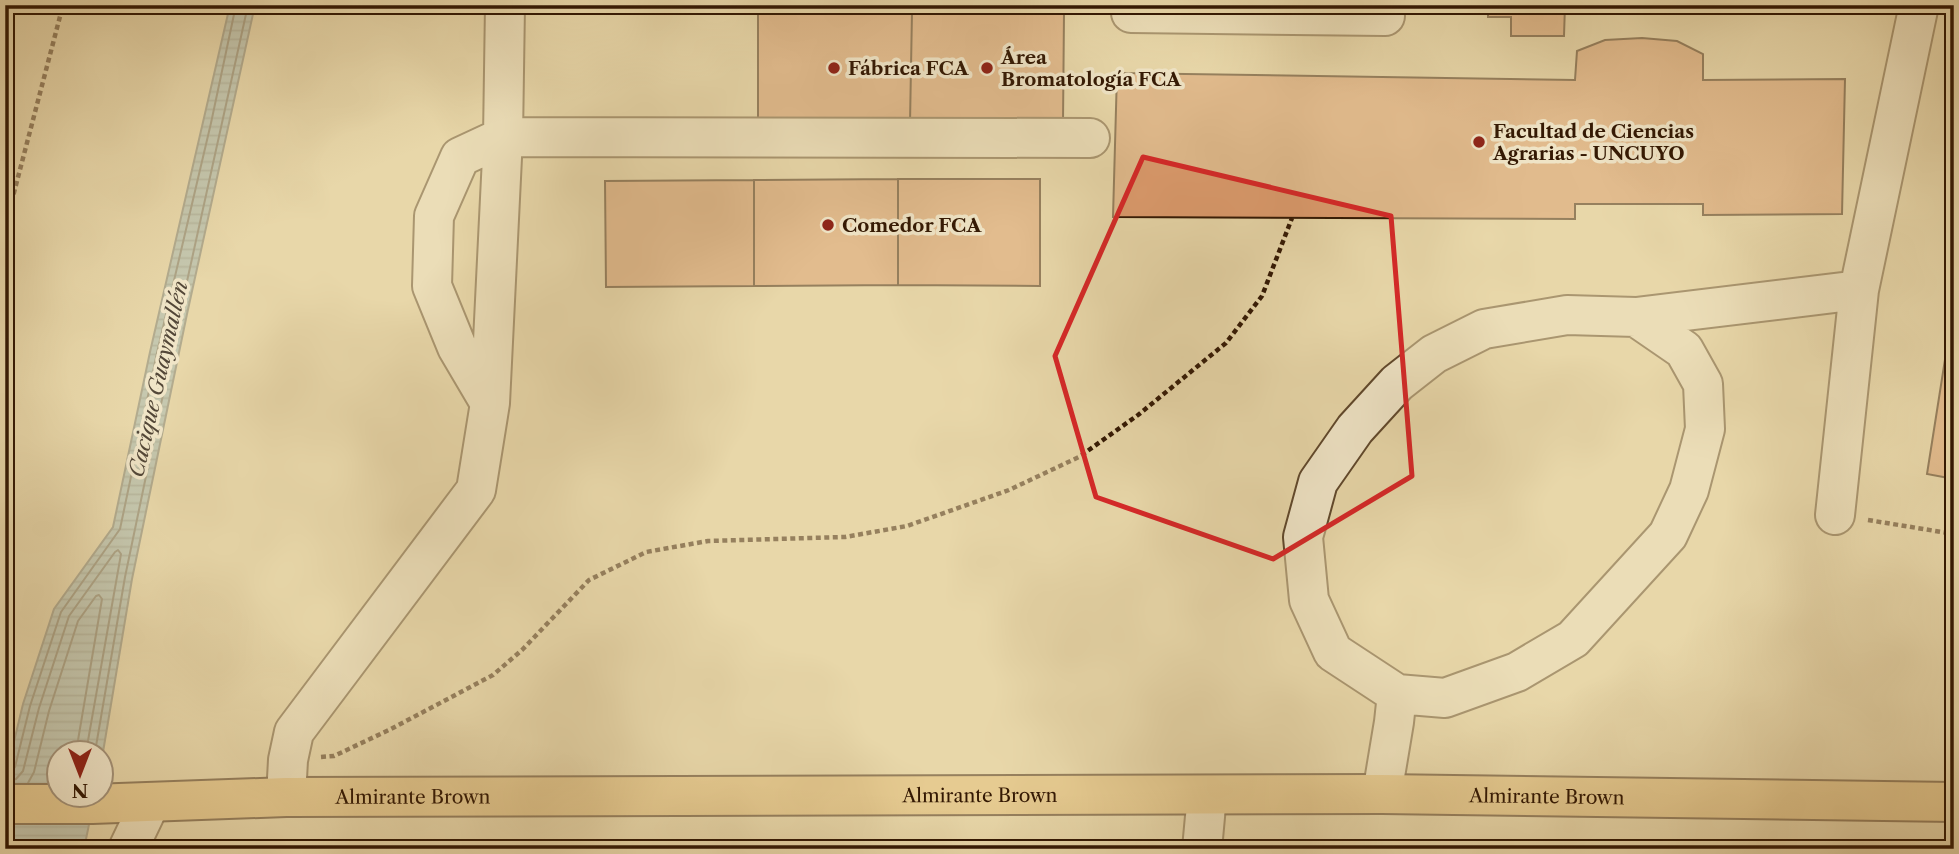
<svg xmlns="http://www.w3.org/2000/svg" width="1959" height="854" font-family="'Libre Caslon Text',serif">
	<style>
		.water { fill: url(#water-rules); stroke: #73776e; stroke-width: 2 }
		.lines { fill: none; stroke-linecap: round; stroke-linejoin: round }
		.shore { stroke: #68675c; stroke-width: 2 }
		.building { fill: #dc9b6d; stroke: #331803; stroke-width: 2 }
		.minor-casing { stroke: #60482c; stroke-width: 42 }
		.major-casing { stroke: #331803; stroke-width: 42 }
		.path { stroke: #331803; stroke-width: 4.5; stroke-dasharray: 5 3.5; stroke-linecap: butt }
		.minor { stroke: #f0e5c7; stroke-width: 38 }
		.major { stroke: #e4bc74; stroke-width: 38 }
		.marked { fill: none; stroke: #d62828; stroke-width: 5; stroke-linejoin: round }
		.poi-dot { fill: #8f2418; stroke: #f0e5c7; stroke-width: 2.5 }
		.labels { text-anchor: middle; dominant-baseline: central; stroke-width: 7; stroke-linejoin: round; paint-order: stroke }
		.poi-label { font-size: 19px; font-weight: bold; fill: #331803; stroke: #f0e5c7; text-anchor: start }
		.street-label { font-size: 19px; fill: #331803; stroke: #f0e5c7 }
		.water-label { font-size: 21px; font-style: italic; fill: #534738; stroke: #f0e5c7 }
	</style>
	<defs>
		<pattern id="water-rules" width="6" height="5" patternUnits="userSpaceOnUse" patternTransform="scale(1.75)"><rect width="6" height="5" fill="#9eb6b5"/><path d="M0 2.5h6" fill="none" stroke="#819391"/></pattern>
	</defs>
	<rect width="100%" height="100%" fill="#e8d7a9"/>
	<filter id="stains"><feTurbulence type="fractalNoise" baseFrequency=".00286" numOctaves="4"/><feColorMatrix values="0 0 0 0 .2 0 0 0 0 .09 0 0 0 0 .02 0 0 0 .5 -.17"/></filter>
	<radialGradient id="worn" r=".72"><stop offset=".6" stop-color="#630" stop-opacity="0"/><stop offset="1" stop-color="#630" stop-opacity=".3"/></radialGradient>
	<path class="water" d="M 230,5 L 255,5 L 187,314 L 132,579 L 102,758 L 102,752 L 60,752 L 60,794 L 95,795 L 84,849 L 5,849 L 5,779 L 23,704 L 54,609 L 113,527 L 150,352 Z"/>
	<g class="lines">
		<path class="shore" d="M 95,752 L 125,577 L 180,313 L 248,5
			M 5,773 L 11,772 L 15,767 L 30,706 L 61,612 L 120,529 L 157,353 L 211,123 L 236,5
			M 5,782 L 16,779 L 23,771 L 39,708 L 69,616 L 115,552 L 118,550 L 121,554 L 86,752
			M 28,783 L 34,772 L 49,711 L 78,621 L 96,596 L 99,595 L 102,599 L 76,752"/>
	</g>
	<path class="building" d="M 758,5 L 1064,5 L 1064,13 L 758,12 Z
		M 1488,5 L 1565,5 L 1564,36 L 1511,36 L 1511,17 L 1488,17 Z
		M 758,12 L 912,12 L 910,123 L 758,124 Z
		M 912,12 L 1064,13 L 1063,123 L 910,123 Z
		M 1642,38 L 1677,41 L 1703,54 L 1703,80 L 1845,79 L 1842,214 L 1703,215 L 1703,204 L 1575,204 L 1575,219 L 1113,217 L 1117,73 L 1575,80 L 1577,51 L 1605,40 Z
		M 898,179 L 898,285 L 754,286 L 754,180 Z
		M 898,179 L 1040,179 L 1040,286 L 898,285 Z
		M 754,180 L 754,286 L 606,287 L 605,181 Z
		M 1952,315 L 1954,315 L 1954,479 L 1927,474 Z"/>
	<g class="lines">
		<defs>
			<path id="minor" d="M 1131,5 L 1131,13 L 1385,16
				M 1567,315 L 1636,317 L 1684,350 L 1703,384 L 1705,429 L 1689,490 L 1668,535 L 1573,639 L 1517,672 L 1445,698 L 1397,694 L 1333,652 L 1309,600 L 1303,537 L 1318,482 L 1355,429 L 1397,383 L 1434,354 L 1484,329 Z
				M 1636,317 L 1859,290
				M 490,403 L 457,347 L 432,286 L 434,216 L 460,157 L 503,137 L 1090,138
				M 1835,515 L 1859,290 L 1919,5
				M 1382,794 L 1394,722 L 1397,694
				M 286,797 L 288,760 L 294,732 L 476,490 L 490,403 L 503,137 L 505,5
				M 128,849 L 150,803
				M 1202,849 L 1207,795"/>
			<g id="major">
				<path id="s1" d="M 5,804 L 92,804 L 286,797 L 1382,794 L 1954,802"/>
			</g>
		</defs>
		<use href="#minor" class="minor-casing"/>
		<use href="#major" class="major-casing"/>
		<path class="path" d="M 5,227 L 63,5
			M 1868,520 L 1954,534
			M 321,757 L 334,756 L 391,729 L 493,675 L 522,650 L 589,580 L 646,552 L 708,541 L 845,537 L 907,526 L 1009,490 L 1079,457 L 1138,415 L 1226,343 L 1262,296 L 1292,218"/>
		<use href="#minor" class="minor"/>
		<use href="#major" class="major"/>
	</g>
	<path d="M0 0H1959V854H0ZM 1143,157 L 1391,216 L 1412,476 L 1273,559 L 1096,497 L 1055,356 Z" fill="#e8d7a9" fill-opacity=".55" fill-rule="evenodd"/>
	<path class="marked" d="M 1143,157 L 1391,216 L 1412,476 L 1273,559 L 1096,497 L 1055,356 Z"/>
	<g class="poi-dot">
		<circle cx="834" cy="68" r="7"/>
		<circle cx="987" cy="68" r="7"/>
		<circle cx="1479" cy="142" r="7"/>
		<circle cx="828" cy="225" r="7"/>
	</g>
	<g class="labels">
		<g class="poi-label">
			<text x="1001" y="57">Área<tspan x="1001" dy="22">Bromatología FCA</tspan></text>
			<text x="848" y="68">Fábrica FCA</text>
			<text x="1493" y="131">Facultad de Ciencias<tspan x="1493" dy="22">Agrarias - UNCUYO</tspan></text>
			<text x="842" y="225">Comedor FCA</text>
		</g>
		<g class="street-label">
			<text stroke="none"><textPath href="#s1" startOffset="975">Almirante Brown</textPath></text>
			<text stroke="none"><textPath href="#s1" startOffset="408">Almirante Brown</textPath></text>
			<text stroke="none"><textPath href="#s1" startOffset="1542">Almirante Brown</textPath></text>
		</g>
		<g class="water-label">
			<text transform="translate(158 379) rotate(-77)">Cacique Guaymallén</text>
		</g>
	</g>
	<rect width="1959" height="854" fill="none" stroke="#e8d7a9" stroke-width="28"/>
	<rect x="7" y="7" width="1945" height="840" fill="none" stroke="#331803" stroke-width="3.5"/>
	<rect x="14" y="14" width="1931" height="826" fill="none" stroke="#331803" stroke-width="2"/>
	<g transform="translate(80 774) rotate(180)"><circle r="33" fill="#f0e5c7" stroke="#a49379" stroke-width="2"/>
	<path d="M0-5L12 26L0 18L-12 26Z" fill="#8f2418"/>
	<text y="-10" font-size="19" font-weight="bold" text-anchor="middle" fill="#331803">N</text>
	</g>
	<rect width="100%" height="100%" filter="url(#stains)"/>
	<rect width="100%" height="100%" fill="url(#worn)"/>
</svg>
